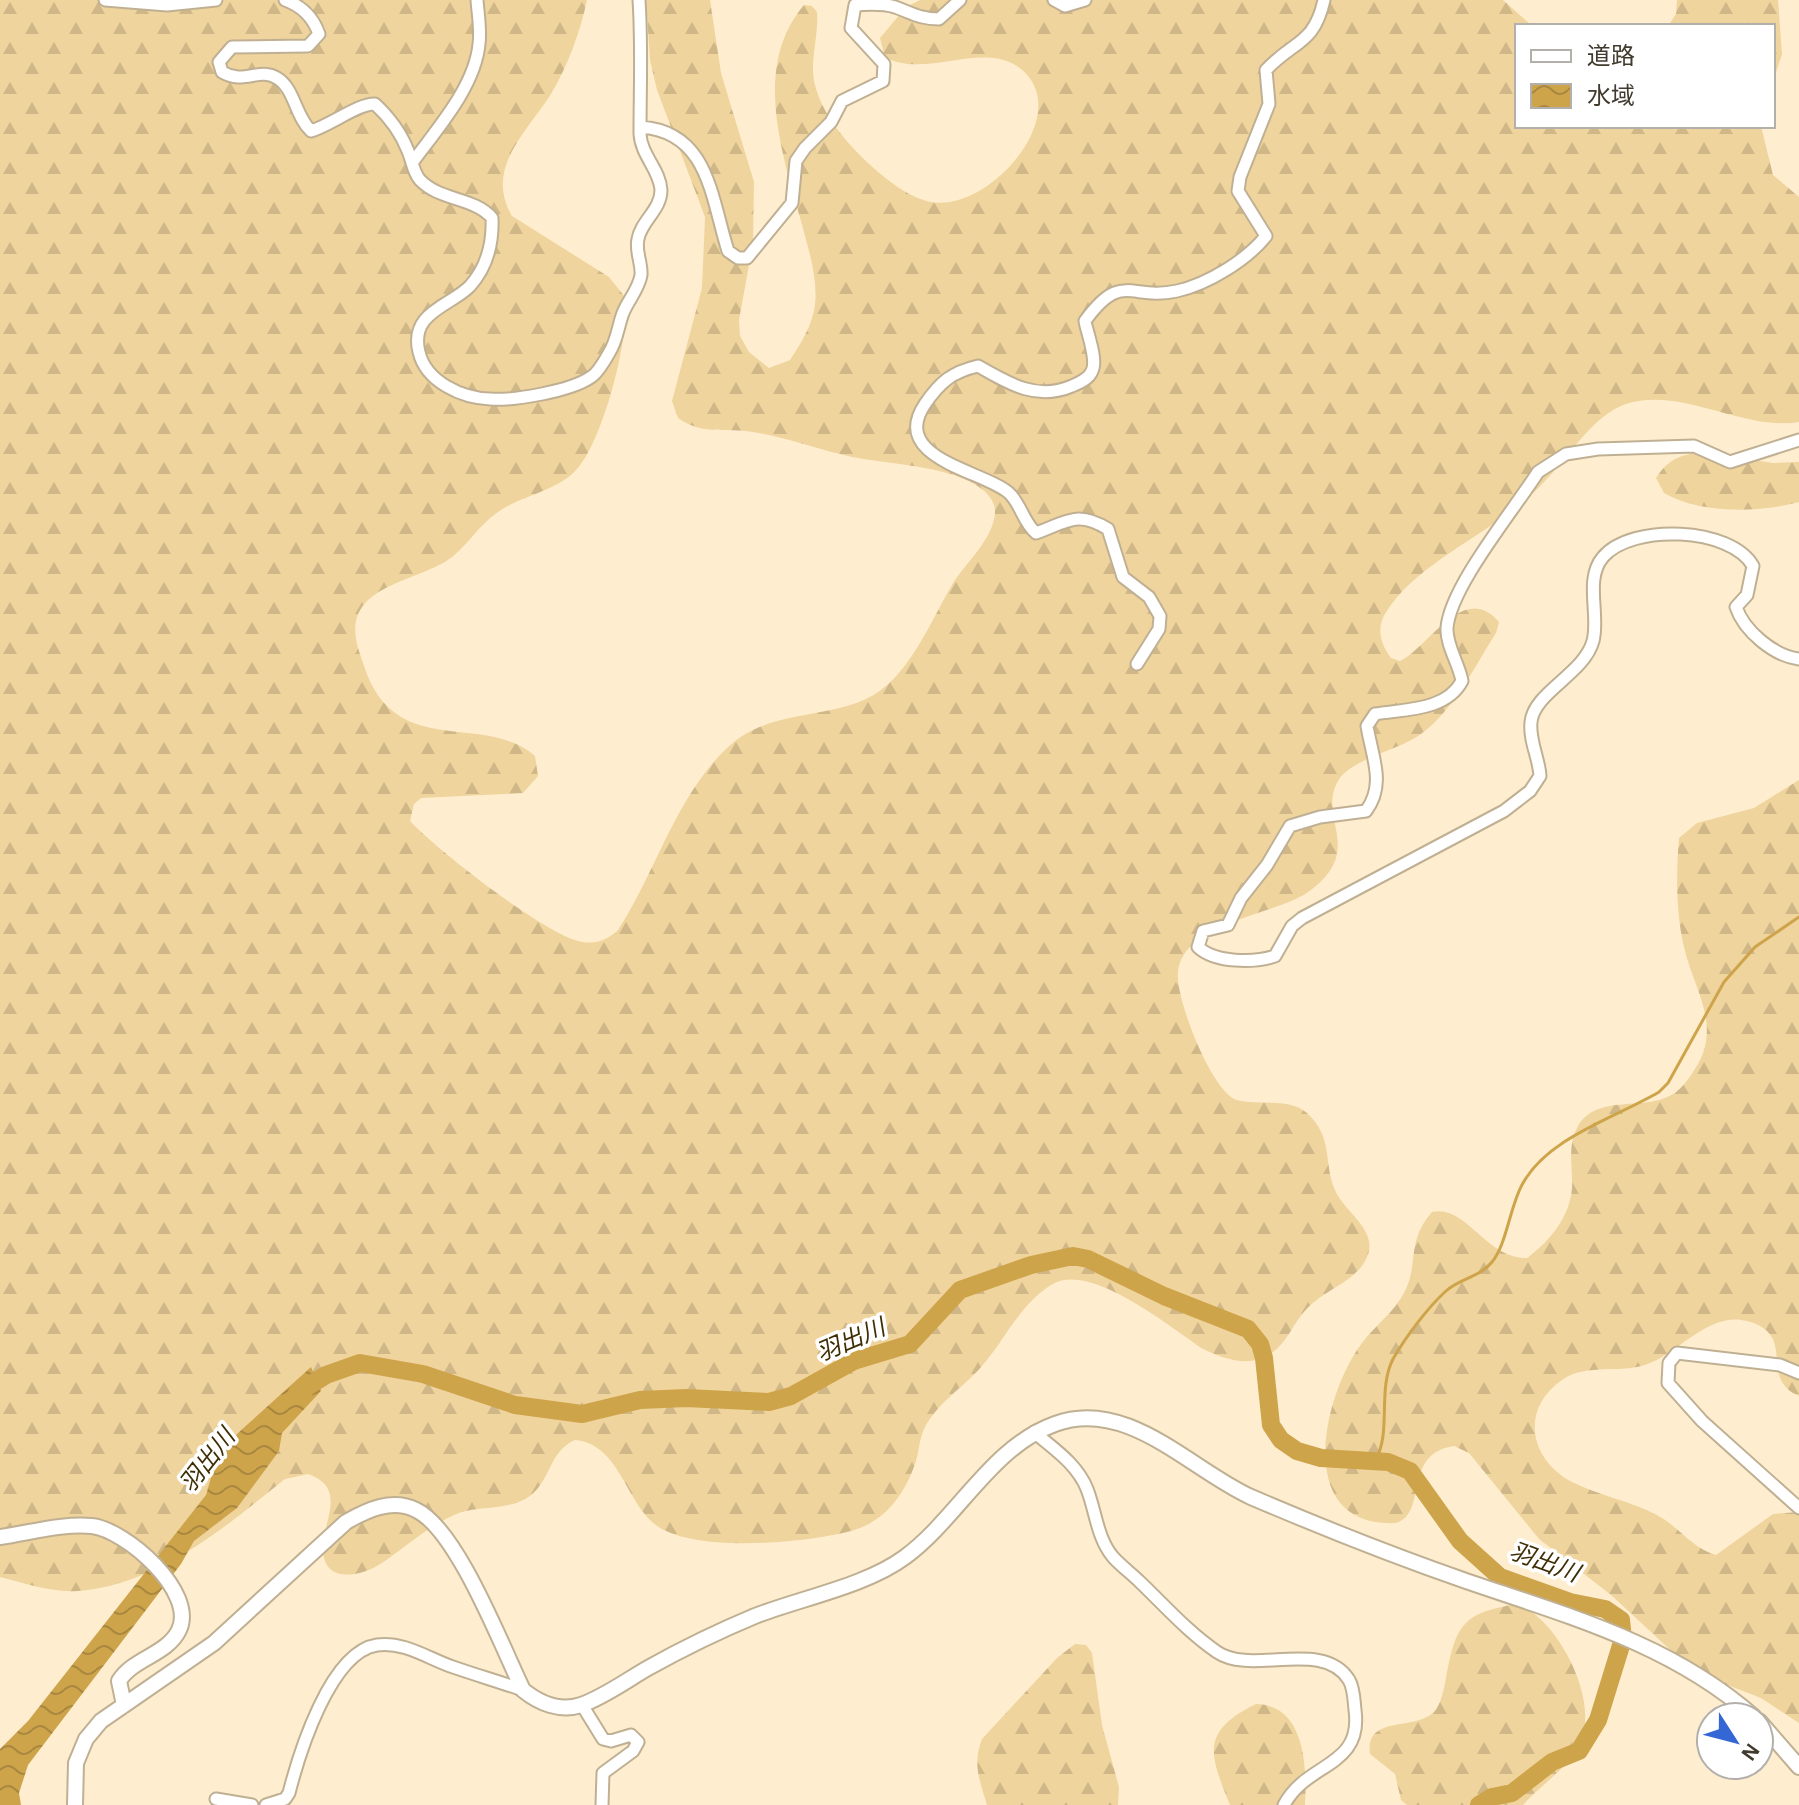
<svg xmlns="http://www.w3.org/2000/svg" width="1799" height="1805" font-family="'Alegreya Sans','Noto Sans JP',sans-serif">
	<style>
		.forest { fill: url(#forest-firs) }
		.water { fill: url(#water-waves) }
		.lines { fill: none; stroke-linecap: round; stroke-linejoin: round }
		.stream { stroke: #cea44b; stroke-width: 3 }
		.river { stroke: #cea44b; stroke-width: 18 }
		.minor-casing { stroke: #c0b093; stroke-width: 15 }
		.tertiary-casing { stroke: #c0b093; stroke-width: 18 }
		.minor { stroke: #fff; stroke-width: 11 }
		.tertiary { stroke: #fff; stroke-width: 14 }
		.labels { text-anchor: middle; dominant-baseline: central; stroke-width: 7; stroke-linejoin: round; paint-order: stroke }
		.water-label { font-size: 24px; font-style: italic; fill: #3e2d05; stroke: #fff }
	</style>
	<defs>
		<pattern id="forest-firs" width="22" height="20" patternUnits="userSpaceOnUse" patternTransform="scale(2)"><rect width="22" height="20" fill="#f0d49d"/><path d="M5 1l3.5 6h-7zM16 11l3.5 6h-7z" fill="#cfb788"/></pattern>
		<pattern id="water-waves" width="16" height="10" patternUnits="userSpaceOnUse" patternTransform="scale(2)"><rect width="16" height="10" fill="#cea44b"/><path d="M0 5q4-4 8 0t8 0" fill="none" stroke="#a9873f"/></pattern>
	</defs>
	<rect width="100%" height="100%" fill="#feeecf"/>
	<path class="forest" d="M 0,0 L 587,0 C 580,33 568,65 551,94 C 527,132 484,168 512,216 L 609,277 L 625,297 C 631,334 603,441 577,469 C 558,491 522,495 498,512 C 477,526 466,549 445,562 C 404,585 337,589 360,654 C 366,673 373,693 388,707 C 427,745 495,720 535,756 L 538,776 L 523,793 L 421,798 L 414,804 L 410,821 C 437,850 542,932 578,941 C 595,945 606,941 618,930 C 656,872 675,798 726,749 C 765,710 820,720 866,699 C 908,680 930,622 952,585 C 965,563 993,540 995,513 C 996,496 978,485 964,479 C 935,466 885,463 852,457 C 819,450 786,437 753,432 C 724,427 703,436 678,418 L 672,401 L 702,288 L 705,217 L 657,90 L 650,60 L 646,0 L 710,0 L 721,73 L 754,182 L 753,243 L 739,320 L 740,336 L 749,352 L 769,368 L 790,360 C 801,343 812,326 815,305 C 818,276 808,249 801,221 C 782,153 752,66 804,5 L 812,6 L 817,12 C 819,36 809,62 815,85 C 823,116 846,142 869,164 C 886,179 907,197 931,202 C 988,213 1076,114 1021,69 C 983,39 926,80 885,57 L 880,38 L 906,7 L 920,0 L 1503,0 L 1532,26 L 1517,26 L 1517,126 L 1761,126 L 1773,175 L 1799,197 L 1799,422 C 1741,431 1682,386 1626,404 C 1593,415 1567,459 1543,483 C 1498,532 1417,560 1385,614 C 1376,629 1381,645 1391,658 L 1400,661 C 1428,648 1464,580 1499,622 L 1496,633 C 1475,666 1453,711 1421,734 C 1400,750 1350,759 1338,781 C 1317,818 1365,849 1311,890 C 1278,916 1184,920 1178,972 C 1175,998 1212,1093 1237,1100 C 1259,1106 1289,1097 1307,1113 C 1334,1138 1323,1162 1335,1190 C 1344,1212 1379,1230 1367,1257 C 1358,1279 1330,1288 1313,1303 C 1300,1313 1293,1329 1284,1341 C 1261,1370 1232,1363 1203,1349 C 1171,1328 1091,1262 1053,1284 C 1022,1301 1004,1341 982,1366 C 964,1387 936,1404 924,1429 C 919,1440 919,1453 915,1464 C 904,1496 884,1522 851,1531 C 806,1543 685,1555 651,1521 C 625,1496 617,1444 575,1440 C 549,1451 551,1480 530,1496 C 509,1511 481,1505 459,1513 C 429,1525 407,1546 382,1563 C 361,1577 322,1585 323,1547 C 324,1518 347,1488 308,1474 L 285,1479 C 225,1527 158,1585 78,1591 C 53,1593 24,1583 0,1577 Z
		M 1677,0 L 1778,0 L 1782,54 L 1773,82 L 1773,26 L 1668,26 L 1676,14 Z
		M 1705,452 L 1773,463 L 1799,462 L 1799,502 C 1760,513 1699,514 1664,493 L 1656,478 C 1669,458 1682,454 1705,452 Z
		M 1799,780 L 1799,1396 C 1757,1378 1799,1335 1747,1321 C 1711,1311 1681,1350 1650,1363 C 1623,1375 1587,1362 1562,1380 C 1520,1409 1529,1459 1572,1482 C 1598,1495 1630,1501 1657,1515 C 1678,1526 1693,1549 1716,1555 L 1773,1514 L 1799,1512 L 1799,1723 L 1761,1698 L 1712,1679 L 1679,1658 L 1611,1595 L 1539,1539 L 1469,1453 L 1454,1446 C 1401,1454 1429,1513 1396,1523 C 1293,1528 1322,1396 1362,1343 C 1375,1325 1394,1313 1405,1291 C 1419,1263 1406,1242 1432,1212 C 1466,1204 1486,1259 1527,1258 C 1549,1242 1570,1217 1572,1188 C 1573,1169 1567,1147 1577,1128 C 1596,1091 1647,1114 1676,1092 C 1685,1085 1692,1074 1698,1064 C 1721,1022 1693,988 1684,947 C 1676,914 1676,872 1679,838 L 1697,823 L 1754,808 Z
		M 1517,1604 C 1557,1618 1599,1699 1581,1740 C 1569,1769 1543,1782 1523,1805 L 1407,1805 L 1401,1800 L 1395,1774 L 1370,1754 C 1365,1712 1420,1734 1437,1708 C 1442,1699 1444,1688 1446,1678 C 1456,1626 1461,1613 1517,1604 Z
		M 1075,1644 L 1086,1645 L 1092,1653 L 1102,1725 L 1119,1787 L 1118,1805 L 987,1805 C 980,1781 972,1764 982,1739 L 1057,1658 Z
		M 1256,1704 C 1306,1705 1307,1769 1305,1805 L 1230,1805 C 1210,1755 1199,1732 1256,1704 Z"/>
	<path class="water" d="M 311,1367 L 321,1391 L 282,1433 L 279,1451 L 237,1508 L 194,1541 L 181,1564 L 28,1765 L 19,1793 L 21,1805 L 0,1805 L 0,1749 L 28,1721 L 206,1495 L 216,1460 L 238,1433 Z"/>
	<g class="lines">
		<path class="stream" d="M 1375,1460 C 1392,1434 1377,1390 1393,1359 C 1405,1338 1428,1307 1446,1291 C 1459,1279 1480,1277 1492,1262 C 1507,1244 1510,1205 1523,1183 C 1549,1137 1615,1118 1659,1092 L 1668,1083 L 1724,982 L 1755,947 L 1799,917"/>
		<path class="river" d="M 297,1393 L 326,1375 L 360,1363 L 423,1374 L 515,1405 L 582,1414 L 640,1400 L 686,1398 L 769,1402 L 791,1396 L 854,1361 L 910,1344 L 960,1290 L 1031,1265 L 1073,1256 L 1088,1259 L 1164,1296 L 1248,1329 L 1260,1344 L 1264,1358 L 1271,1425 L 1281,1440 L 1297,1451 L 1321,1458 L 1388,1462 L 1410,1471 L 1460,1541 L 1500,1577 L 1570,1602 L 1605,1609 L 1621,1620 L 1623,1639 L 1598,1720 L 1579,1751 L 1552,1762 L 1512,1793 L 1492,1797 L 1479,1805"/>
		<defs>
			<path id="minor" d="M 105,0 L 167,5 L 216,0
				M 285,0 C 302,6 313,17 319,34 L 308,46 L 232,47 L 219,62 L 222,72 C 244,85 259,67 277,78 C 295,89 295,116 311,131 C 331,125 359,103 375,104 C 389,117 401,133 408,151 C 412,160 413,172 420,180 C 440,201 474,197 492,218 C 493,242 487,267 470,286 C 451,306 409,312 419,352 C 426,382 462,398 490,399 C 514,401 571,391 591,377 C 598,373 605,360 609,353 C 617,341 618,326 623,313 C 628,300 639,289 641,275 C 642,263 635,251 638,239 C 641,221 661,210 661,190 C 660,170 641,155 640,134 C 640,89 642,45 639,0
				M 1054,0 L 1065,6 L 1085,0
				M 641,127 C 709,132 711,198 728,251 L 738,258 L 747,258 L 792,203 L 796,161 L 805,148 L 831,122 L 842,101 L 883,81 L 884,64 L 851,28 L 855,5 C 868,4 882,3 895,7 C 912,13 920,19 939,19 L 960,0
				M 412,163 C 436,130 475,87 479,44 C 481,30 478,14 477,0
				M 1799,440 L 1730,462 L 1694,446 L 1598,449 L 1566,454 L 1538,472 C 1514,510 1450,587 1447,628 C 1446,645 1459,664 1462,681 C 1446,711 1405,709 1375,714 L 1367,726 C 1372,757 1386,784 1366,811 L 1320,817 L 1290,826 L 1267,865 L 1241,898 L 1228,925 L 1203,931 L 1198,947 C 1215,963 1254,963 1275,956 L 1292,926 L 1302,918 L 1504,811 L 1530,791 L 1540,776 C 1539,758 1529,741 1531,722 C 1534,692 1584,674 1593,641 C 1600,615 1584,579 1603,557 C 1632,523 1731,527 1753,566 L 1747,595 L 1736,607 C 1744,631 1774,656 1799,659
				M 1137,664 L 1159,629 L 1160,616 L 1149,597 L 1123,577 L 1108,529 C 1077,510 1067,522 1036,533 C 1023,522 1021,504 1009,493 C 985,471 888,459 925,404 C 940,382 952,372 978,366 C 1009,384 1037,401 1072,386 C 1079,383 1089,379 1092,371 C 1098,360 1087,333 1085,321 C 1122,270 1130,301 1177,291 C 1208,284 1247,260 1266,236 L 1238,191 L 1240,177 L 1269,104 L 1266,70 C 1294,40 1314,45 1324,0
				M 1799,1373 L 1780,1365 L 1677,1353 L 1669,1363 L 1668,1383 L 1702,1421 L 1799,1508
				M 1034,1432 C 1054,1449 1077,1464 1087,1489 C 1096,1512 1097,1538 1113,1557 C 1121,1566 1132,1574 1140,1582 C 1165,1606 1188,1632 1217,1652 C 1252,1676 1323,1638 1349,1680 C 1354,1688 1354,1701 1355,1710 C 1363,1768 1306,1762 1284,1805
				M 582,1705 L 603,1739 L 611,1741 L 631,1735 L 638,1742 L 633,1751 L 603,1773 L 602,1805
				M 216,1799 L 252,1805
				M 266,1805 L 285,1799 L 289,1793 C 299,1754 330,1652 377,1645 C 404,1641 429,1659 453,1667 C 476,1675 500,1682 523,1690"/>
			<path id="tertiary" d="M 0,1537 C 29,1533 63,1523 92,1526 C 126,1530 197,1592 179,1630 C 167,1655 133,1658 119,1681 L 124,1705
				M 1759,1721 L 1799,1767
				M 75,1805 L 76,1763 L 86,1739 L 101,1721 L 214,1643 L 346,1522 C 367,1510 392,1498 416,1510 C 457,1529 502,1647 523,1690 C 539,1703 560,1712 581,1705 C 604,1697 627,1680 648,1668 C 682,1649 719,1631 755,1616 C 801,1598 866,1586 905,1557 C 958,1518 991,1447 1055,1424 C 1127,1397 1191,1470 1251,1497 C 1321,1527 1394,1556 1466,1581 C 1568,1616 1672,1644 1754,1717"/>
		</defs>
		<use href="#minor" class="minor-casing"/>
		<use href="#tertiary" class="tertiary-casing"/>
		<use href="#minor" class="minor"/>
		<use href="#tertiary" class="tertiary"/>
	</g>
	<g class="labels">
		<g class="water-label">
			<text transform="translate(851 1341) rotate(-23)">羽出川</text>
			<text transform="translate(208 1461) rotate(-52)">羽出川</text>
			<text transform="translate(1544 1563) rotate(20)">羽出川</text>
		</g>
	</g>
	<rect x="1515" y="24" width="260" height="104" fill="#ffffff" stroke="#b3b0ab" stroke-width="2"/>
	<rect x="1531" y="50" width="40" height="12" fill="#ffffff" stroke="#b3b0ab" stroke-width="2"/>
	<text x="1587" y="64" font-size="24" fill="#413a2e">道路</text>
	<rect x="1531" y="84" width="40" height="24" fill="url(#water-waves)" stroke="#b3b0ab" stroke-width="2"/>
	<text x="1587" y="104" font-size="24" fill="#413a2e">水域</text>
	<g transform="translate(1735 1741) rotate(126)"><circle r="38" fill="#ffffff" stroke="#b3b0ab" stroke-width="2"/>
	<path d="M0-6L14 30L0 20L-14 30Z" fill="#3566d6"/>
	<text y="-12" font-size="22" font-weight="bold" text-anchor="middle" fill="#413a2e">N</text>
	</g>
</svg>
